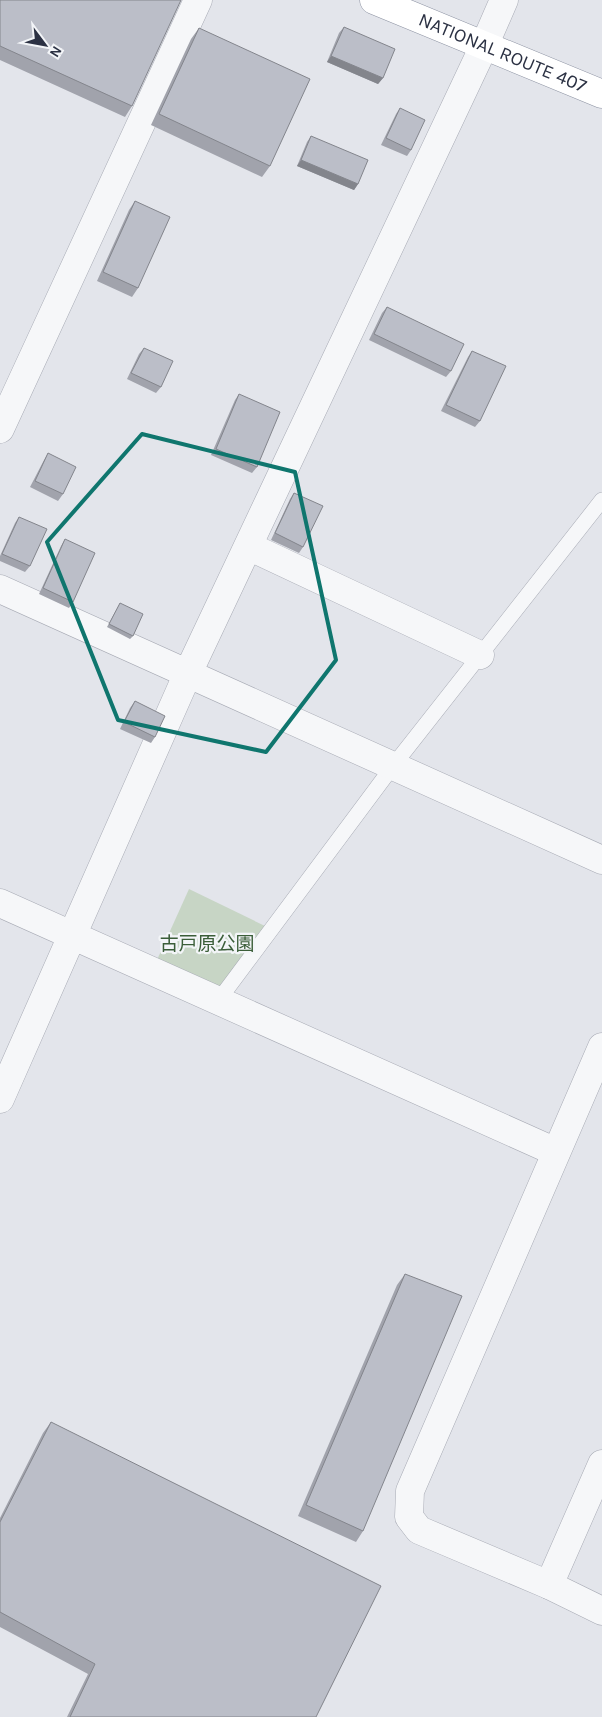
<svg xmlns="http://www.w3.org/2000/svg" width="602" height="1717" font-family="Karla,'Noto Sans JP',sans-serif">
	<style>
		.green { fill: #c7d5c5 }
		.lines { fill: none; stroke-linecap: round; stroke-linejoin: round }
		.service-casing { stroke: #a8abb5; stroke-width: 16 }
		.minor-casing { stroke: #a8abb5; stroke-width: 29 }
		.tertiary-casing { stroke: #a8abb5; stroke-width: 29 }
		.trunk-casing { stroke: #8b91a1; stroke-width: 29 }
		.service { stroke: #f6f7f9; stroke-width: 15 }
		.minor { stroke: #f6f7f9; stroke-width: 28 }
		.tertiary { stroke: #f6f7f9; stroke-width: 28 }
		.trunk { stroke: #fff; stroke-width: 28 }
		.wall { fill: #a1a3ac }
		.shaded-wall { fill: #83858c }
		.building { fill: #bbbec8; stroke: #83858c }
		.marked { fill: none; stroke: #0f766e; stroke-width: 4; stroke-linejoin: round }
		.labels { text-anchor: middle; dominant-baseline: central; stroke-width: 4.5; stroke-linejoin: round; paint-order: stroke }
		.street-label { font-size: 19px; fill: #2b3143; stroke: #f3f5f8 }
		.park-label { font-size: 19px; fill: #3b5e39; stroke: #f3f5f8 }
	</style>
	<rect width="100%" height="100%" fill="#e3e5eb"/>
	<path class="green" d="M 189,889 L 265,926 L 218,1001 L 152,971 Z"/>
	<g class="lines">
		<defs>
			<path id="service" d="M 218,1001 L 393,766 L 602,500"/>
			<path id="minor" d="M 0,429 L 198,0
				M 248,546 L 480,655
				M 0,589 L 602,860
				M 0,903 L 556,1152
				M 0,1099 L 188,673 L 484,46 L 504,0
				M 549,1585 L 602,1464"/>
			<path id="tertiary" d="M 602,1047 L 410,1491 L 409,1517 L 419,1530 L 549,1585 L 602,1611"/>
			<g id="trunk">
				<path id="s1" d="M 374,0 L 602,94"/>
			</g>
		</defs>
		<use href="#service" class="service-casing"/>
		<use href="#minor" class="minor-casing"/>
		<use href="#tertiary" class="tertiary-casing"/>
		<use href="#trunk" class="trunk-casing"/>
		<use href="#service" class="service"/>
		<use href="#minor" class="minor"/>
		<use href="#tertiary" class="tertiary"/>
		<use href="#trunk" class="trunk"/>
	</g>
	<path class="wall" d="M 0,0 L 132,106 L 125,117 L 0,60 Z
		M 344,27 L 383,78 L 378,84 L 327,62 L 339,33 Z
		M 199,28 L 270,166 L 262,177 L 151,125 L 191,39 Z
		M 400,108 L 411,150 L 407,156 L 381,145 L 396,114 Z
		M 311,136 L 358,184 L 354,190 L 297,166 L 307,142 Z
		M 135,201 L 138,288 L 132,297 L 97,281 L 129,210 Z
		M 387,307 L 451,371 L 446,377 L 369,340 L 382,313 Z
		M 144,348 L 161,387 L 156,393 L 127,379 L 139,354 Z
		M 472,351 L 480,421 L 475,427 L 441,411 L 468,357 Z
		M 239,394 L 257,467 L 252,473 L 211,455 L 235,400 Z
		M 48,453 L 63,494 L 58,501 L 30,487 L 44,460 Z
		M 294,493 L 303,547 L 299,553 L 271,540 L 290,499 Z
		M 19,517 L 30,566 L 25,572 L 0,561 L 0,556 L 15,523 Z
		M 65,539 L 73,602 L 69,608 L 39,594 L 61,546 Z
		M 120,603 L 133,636 L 130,639 L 107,627 Z
		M 135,701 L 155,737 L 151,743 L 120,729 L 130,708 Z
		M 405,1274 L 363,1531 L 356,1542 L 298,1516 L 397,1285 Z
		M 51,1422 L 316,1717 L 67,1717 L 88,1674 L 0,1627 L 0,1518 L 43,1433 Z"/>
	<path class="shaded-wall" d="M 331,56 L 383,78 L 378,84 L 327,62 Z
		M 301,160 L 358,184 L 354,190 L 297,166 Z"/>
	<path class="building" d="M 0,0 L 181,0 L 132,106 L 0,46 Z
		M 344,27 L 395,49 L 383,78 L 331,56 Z
		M 199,28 L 310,79 L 270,166 L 159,114 Z
		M 400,108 L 425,120 L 411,150 L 386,138 Z
		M 311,136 L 368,160 L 358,184 L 301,160 Z
		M 135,201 L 170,217 L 138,288 L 103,272 Z
		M 387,307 L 464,344 L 451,371 L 374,334 Z
		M 144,348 L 173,361 L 161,387 L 131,373 Z
		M 472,351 L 506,366 L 480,421 L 446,405 Z
		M 239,394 L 280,412 L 257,467 L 216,449 Z
		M 48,453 L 76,467 L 63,494 L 35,481 Z
		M 294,493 L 323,506 L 303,547 L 275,533 Z
		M 19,517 L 47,529 L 30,566 L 2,554 Z
		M 65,539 L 95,553 L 73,602 L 43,588 Z
		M 120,603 L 143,614 L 133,636 L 109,624 Z
		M 135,701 L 165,716 L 155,737 L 124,722 Z
		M 405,1274 L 462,1296 L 363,1531 L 306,1505 Z
		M 51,1422 L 381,1586 L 316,1717 L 70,1717 L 95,1664 L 0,1612 L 0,1522 Z"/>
	<path class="marked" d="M 142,434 L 295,472 L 336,660 L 266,752 L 118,720 L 47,542 Z"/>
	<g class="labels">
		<g class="street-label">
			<text stroke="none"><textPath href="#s1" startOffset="139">NATIONAL ROUTE 407</textPath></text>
		</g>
		<g class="park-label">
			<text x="207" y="944">古戸原公園</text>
		</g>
	</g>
	<g transform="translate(45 45) rotate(122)" stroke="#f3f5f8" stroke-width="4" paint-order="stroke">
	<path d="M0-4L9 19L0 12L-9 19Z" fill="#2b3143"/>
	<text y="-8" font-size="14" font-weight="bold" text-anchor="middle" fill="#2b3143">N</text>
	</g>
</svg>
